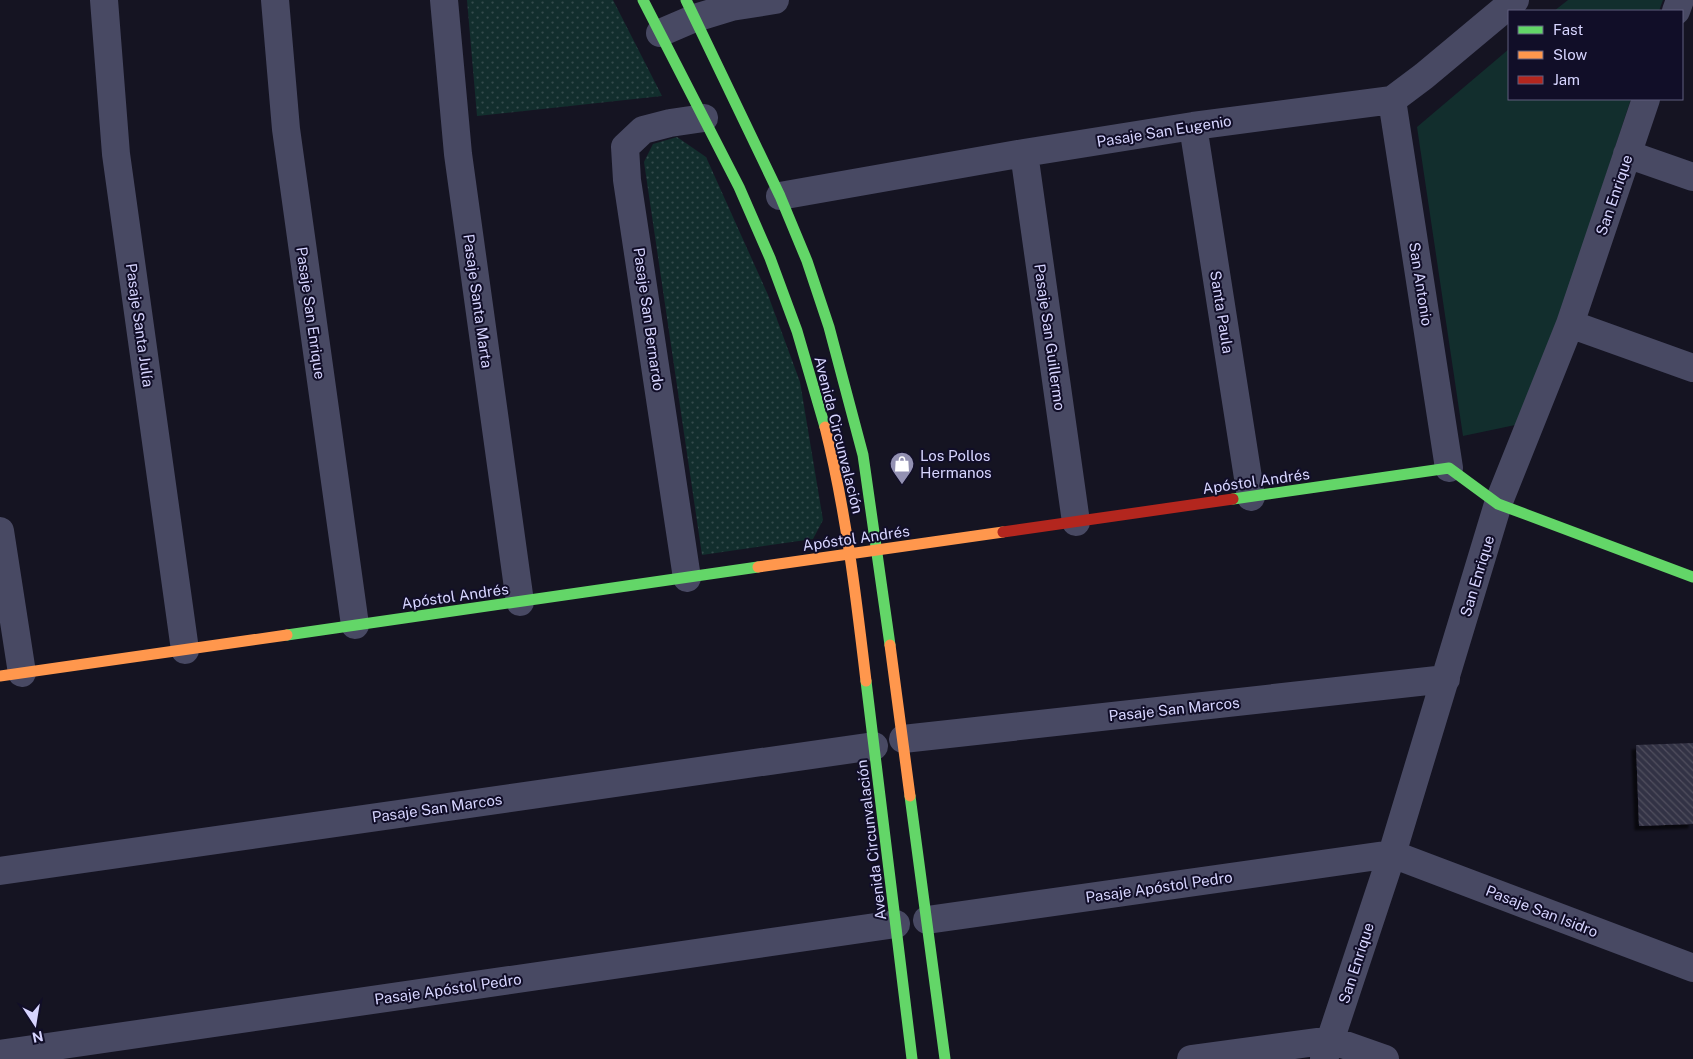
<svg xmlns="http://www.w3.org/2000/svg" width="1693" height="1059" font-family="'Public Sans',sans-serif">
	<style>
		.grass { fill: #122e2d }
		.park { fill: url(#park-dots) }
		.building { fill: url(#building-back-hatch); filter: url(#shadow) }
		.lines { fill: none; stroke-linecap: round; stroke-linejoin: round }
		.street { stroke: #484963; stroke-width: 28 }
		.fast { stroke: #63d668; stroke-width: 11 }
		.slow { stroke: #ff974d; stroke-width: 11 }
		.jam { stroke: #b3261e; stroke-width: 11 }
		.labels { text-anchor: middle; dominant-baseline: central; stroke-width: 4; stroke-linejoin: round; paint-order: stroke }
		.street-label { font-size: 15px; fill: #d7d5ff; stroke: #110e28 }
		.poi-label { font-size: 15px; fill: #d7d5ff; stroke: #110e28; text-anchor: start }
	</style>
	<defs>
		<pattern id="park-dots" width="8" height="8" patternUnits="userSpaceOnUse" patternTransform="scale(1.25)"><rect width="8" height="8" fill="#122e2d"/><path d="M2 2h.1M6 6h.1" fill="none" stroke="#344b4c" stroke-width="1.8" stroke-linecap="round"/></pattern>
		<pattern id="building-back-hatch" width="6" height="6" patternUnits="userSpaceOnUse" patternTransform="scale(1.25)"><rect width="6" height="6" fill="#333244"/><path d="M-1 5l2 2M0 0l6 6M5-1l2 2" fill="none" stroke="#504f60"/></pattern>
		<filter id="shadow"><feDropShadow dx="-4.5" dy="4.5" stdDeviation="1" flood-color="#0009"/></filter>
	</defs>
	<rect width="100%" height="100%" fill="#151422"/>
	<path class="grass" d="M 1568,0 L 1663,0 L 1659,11 L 1554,11 Z
		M 1509,49 L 1509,99 L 1631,99 L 1543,366 L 1520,424 L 1463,436 L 1417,127 Z"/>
	<path class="park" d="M 467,0 L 613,0 L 662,96 L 477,116 Z
		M 677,137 L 706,157 L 768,295 L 800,382 L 823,520 L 813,539 L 702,555 L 644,162 L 653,144 Z"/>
	<path class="building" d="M 1693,743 L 1693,824 L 1639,826 L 1636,745 Z"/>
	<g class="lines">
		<path class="street" d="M 104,0 L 116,154 L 185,650
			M 275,0 L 286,129 L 355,625
			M 444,0 L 458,154 L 520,602
			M 1676,11 L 1680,0
			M 660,33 L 695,18 L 731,7 L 775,0
			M 1392,100 L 1449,468
			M 1193,126 L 1251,497
			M 1024,153 L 1076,522
			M 1627,154 L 1693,177
			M 780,196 L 1024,153 L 1193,126 L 1392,100 L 1424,76 L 1515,0
			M 1570,324 L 1693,368
			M 0,531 L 22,673
			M 687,578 L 627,180 L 625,147 L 643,130 L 670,123 L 704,118
			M 903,739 L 1446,679
			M 0,871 L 874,746
			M 927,920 L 1392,854 L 1693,968
			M 0,1054 L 896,924
			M 1191,1059 L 1331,1040 L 1385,1059
			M 1324,1059 L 1392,854 L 1498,504 L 1570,324 L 1646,99"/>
		<path class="fast" d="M 643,0 L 739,187 L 770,258 L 797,331 L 825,427
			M 686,0 L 780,196 L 807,261 L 829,327 L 863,455 L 890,645
			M 1233,499 L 1449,468 L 1498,504 L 1693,577
			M 287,635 L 758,567
			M 866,681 L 912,1059
			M 910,796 L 945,1059"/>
		<path class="slow" d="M 825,427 C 846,511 856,596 866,681
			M 758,567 L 1003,532
			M 890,645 L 910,796
			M 0,676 L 287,635"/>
		<path class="jam" d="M 1003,532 L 1233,499"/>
	</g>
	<defs>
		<symbol id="shop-pin" viewBox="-11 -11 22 30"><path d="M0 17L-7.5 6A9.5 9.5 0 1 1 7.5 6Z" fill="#9391b2" stroke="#110e28"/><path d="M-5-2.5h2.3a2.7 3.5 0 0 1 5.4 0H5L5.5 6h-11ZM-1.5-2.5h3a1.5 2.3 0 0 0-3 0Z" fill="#fff"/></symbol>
	</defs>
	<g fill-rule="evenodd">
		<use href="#shop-pin" x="888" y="450" width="28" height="38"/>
	</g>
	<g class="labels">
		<g class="street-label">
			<text transform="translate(1164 131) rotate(-9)">Pasaje San Eugenio</text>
			<text transform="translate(1614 195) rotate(-71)">San Enrique</text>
			<text transform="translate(1421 284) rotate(81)">San Antonio</text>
			<text transform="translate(478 301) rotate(82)">Pasaje Santa Marta</text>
			<text transform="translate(1222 312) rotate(81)">Santa Paula</text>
			<text transform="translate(311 313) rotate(82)">Pasaje San Enrique</text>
			<text transform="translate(649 319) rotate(82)">Pasaje San Bernardo</text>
			<text transform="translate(140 325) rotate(82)">Pasaje Santa Julía</text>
			<text transform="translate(1050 337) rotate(82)">Pasaje San Guillermo</text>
			<text transform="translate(839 435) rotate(76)">Avenida Circunvalación</text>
			<text transform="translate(1256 481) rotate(-8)">Apóstol Andrés</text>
			<text transform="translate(856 538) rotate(-8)">Apóstol Andrés</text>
			<text transform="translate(1477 576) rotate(-73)">San Enrique</text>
			<text transform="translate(455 596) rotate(-8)">Apóstol Andrés</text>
			<text transform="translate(1174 709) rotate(-6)">Pasaje San Marcos</text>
			<text transform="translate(437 808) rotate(-8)">Pasaje San Marcos</text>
			<text transform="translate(871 840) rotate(-97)">Avenida Circunvalación</text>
			<text transform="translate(1159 887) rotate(-8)">Pasaje Apóstol Pedro</text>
			<text transform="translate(1542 911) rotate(21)">Pasaje San Isidro</text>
			<text transform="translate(1356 963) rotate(-72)">San Enrique</text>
			<text transform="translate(448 989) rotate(-8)">Pasaje Apóstol Pedro</text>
		</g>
		<g class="poi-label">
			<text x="920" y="455">Los Pollos<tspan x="920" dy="17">Hermanos</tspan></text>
		</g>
	</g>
	<rect x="1508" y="10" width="175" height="90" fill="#110e28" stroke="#605e7e"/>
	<rect x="1518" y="26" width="25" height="8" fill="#63d668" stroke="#605e7e"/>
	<text x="1553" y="35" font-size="15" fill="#d7d5ff">Fast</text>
	<rect x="1518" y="51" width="25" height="8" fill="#ff974d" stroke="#605e7e"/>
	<text x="1553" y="60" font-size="15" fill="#d7d5ff">Slow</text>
	<rect x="1518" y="76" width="25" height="8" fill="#b3261e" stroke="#605e7e"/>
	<text x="1553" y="85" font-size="15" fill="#d7d5ff">Jam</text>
	<g transform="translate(35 1024) rotate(168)" stroke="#110e28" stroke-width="4" paint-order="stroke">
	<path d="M0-4L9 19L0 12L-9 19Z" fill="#d7d5ff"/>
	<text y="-8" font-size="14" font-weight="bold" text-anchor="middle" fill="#d7d5ff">N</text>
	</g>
</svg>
